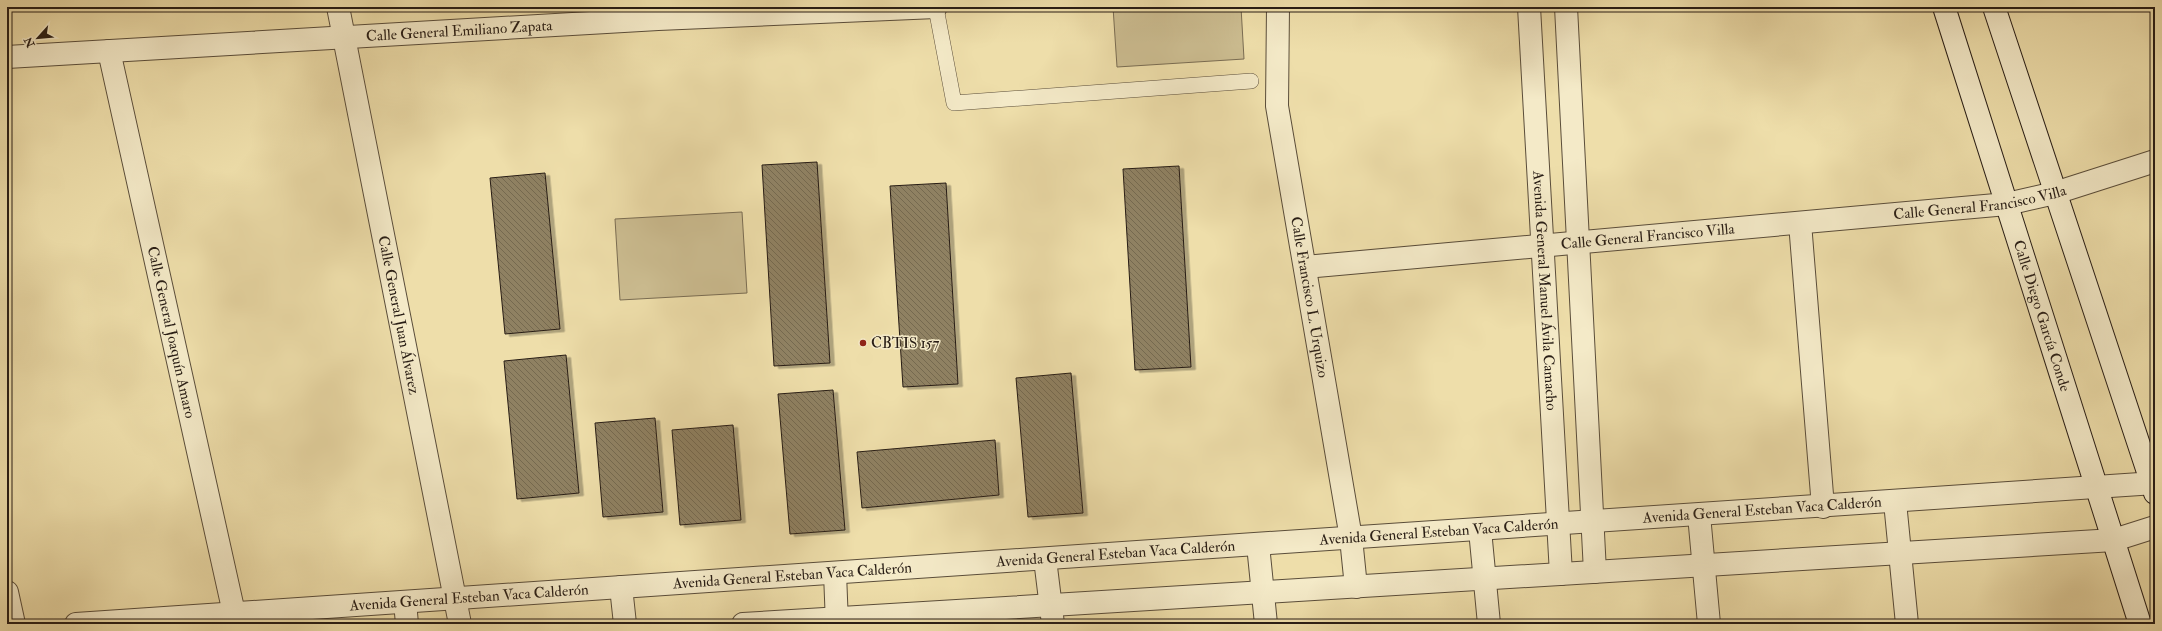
<svg xmlns="http://www.w3.org/2000/svg" width="2162" height="631" font-family="'IM FELL Double Pica',serif">
	<style>
		.garden { fill: #ccbd91; stroke: #7a6d53 }
		.building { fill: url(#building-back-hatch); stroke: #281d15; filter: url(#shadow) }
		.lines { fill: none; stroke-linecap: round; stroke-linejoin: round }
		.lane-casing { stroke: #5a4d3a; stroke-width: 16 }
		.street-casing { stroke: #5a4d3a; stroke-width: 24 }
		.secondary-casing { stroke: #281d15; stroke-width: 24 }
		.lane { stroke: #f4eac8; stroke-width: 15 }
		.street { stroke: #f4eac8; stroke-width: 22 }
		.secondary { stroke: #f4eac8; stroke-width: 22 }
		.poi-dot { fill: #8f2418; stroke: #f4eac8; stroke-width: 1.5 }
		.labels { text-anchor: middle; dominant-baseline: central; stroke-width: 3; stroke-linejoin: round; paint-order: stroke }
		.street-label { font-size: 15px; fill: #281d15; stroke: #f4eac8 }
		.poi-label { font-size: 15px; fill: #281d15; stroke: #f4eac8; text-anchor: start }
	</style>
	<defs>
		<pattern id="building-back-hatch" width="6" height="6" patternUnits="userSpaceOnUse"><rect width="6" height="6" fill="#8f8162"/><path d="M-1 5l2 2M0 0l6 6M5-1l2 2" fill="none" stroke="#756950"/></pattern>
		<filter id="shadow"><feDropShadow dx="4.5" dy="2.5" stdDeviation="0" flood-color="#0004"/></filter>
	</defs>
	<rect width="100%" height="100%" fill="#eedeaa"/>
	<filter id="stains"><feTurbulence type="fractalNoise" baseFrequency=".005" numOctaves="4"/><feColorMatrix values="0 0 0 0 .2 0 0 0 0 .09 0 0 0 0 .02 0 0 0 .5 -.17"/></filter>
	<radialGradient id="worn" r=".72"><stop offset=".6" stop-color="#630" stop-opacity="0"/><stop offset="1" stop-color="#630" stop-opacity=".3"/></radialGradient>
	<path class="garden" d="M 1113,7 L 1241,7 L 1244,59 L 1117,67 Z
		M 742,212 L 747,293 L 620,300 L 615,219 Z"/>
	<path class="building" d="M 817,162 L 830,363 L 774,366 L 762,165 Z
		M 1179,166 L 1191,367 L 1135,370 L 1123,169 Z
		M 545,173 L 560,329 L 505,334 L 490,178 Z
		M 946,183 L 958,384 L 903,387 L 890,186 Z
		M 566,355 L 579,493 L 517,499 L 504,361 Z
		M 1071,373 L 1083,513 L 1028,517 L 1016,378 Z
		M 833,390 L 845,530 L 790,534 L 778,394 Z
		M 655,418 L 663,512 L 603,517 L 595,423 Z
		M 733,425 L 741,520 L 680,525 L 672,430 Z
		M 995,440 L 999,495 L 862,508 L 857,452 Z"/>
	<g class="lines">
		<defs>
			<path id="lane" d="M 936,8 L 954,103 L 1251,81"/>
			<g id="street">
				<path id="s1" d="M 338,7 L 460,624"/>
				<path id="s2" d="M 1278,7 L 1277,106 L 1351,538 L 1356,587"/>
				<path id="s3" d="M 1529,7 L 1561,574"/>
				<path d="M 1566,7 L 1595,572"/>
				<path id="s4" d="M 109,51 L 234,613"/>
				<path id="s5" d="M 7,57 L 658,19 L 936,7"/>
				<path d="M 1800,223 L 1823,507"/>
				<path id="s6" d="M 1305,267 L 2007,204 L 2055,193 L 2155,161"/>
				<path d="M 1895,502 L 1907,624"/>
				<path d="M 1699,515 L 1709,624"/>
				<path d="M 1480,530 L 1489,624"/>
				<path d="M 1258,545 L 1266,624"/>
				<path d="M 1045,559 L 1053,624"/>
				<path d="M 835,573 L 837,624"/>
				<path d="M 621,587 L 625,624"/>
				<path d="M 7,592 L 14,624"/>
				<path d="M 405,602 L 407,624"/>
				<path id="s7" d="M 76,624 L 2155,483"/>
				<path d="M 743,624 L 2114,540 L 2155,527"/>
			</g>
			<g id="secondary">
				<path id="s8" d="M 1944,7 L 2140,624"/>
				<path d="M 1994,7 L 2155,493"/>
			</g>
		</defs>
		<use href="#lane" class="lane-casing"/>
		<use href="#street" class="street-casing"/>
		<use href="#secondary" class="secondary-casing"/>
		<use href="#lane" class="lane"/>
		<use href="#street" class="street"/>
		<use href="#secondary" class="secondary"/>
	</g>
	<circle class="poi-dot" cx="863" cy="343" r="4"/>
	<g class="labels">
		<g class="street-label">
			<text stroke="none"><textPath href="#s5" startOffset="453">Calle General Emiliano Zapata</textPath></text>
			<text stroke="none"><textPath href="#s6" startOffset="678">Calle General Francisco Villa</textPath></text>
			<text stroke="none"><textPath href="#s6" startOffset="344">Calle General Francisco Villa</textPath></text>
			<text stroke="none"><textPath href="#s3" startOffset="284">Avenida General Manuel Ávila Camacho</textPath></text>
			<text stroke="none"><textPath href="#s2" startOffset="293">Calle Francisco L. Urquizo</textPath></text>
			<text stroke="none"><textPath href="#s1" startOffset="314">Calle General Juan Álvarez</textPath></text>
			<text stroke="none"><textPath href="#s8" startOffset="324">Calle Diego García Conde</textPath></text>
			<text stroke="none"><textPath href="#s4" startOffset="288">Calle General Joaquín Amaro</textPath></text>
			<text stroke="none"><textPath href="#s7" startOffset="1690">Avenida General Esteban Vaca Calderón</textPath></text>
			<text stroke="none"><textPath href="#s7" startOffset="1366">Avenida General Esteban Vaca Calderón</textPath></text>
			<text stroke="none"><textPath href="#s7" startOffset="1042">Avenida General Esteban Vaca Calderón</textPath></text>
			<text stroke="none"><textPath href="#s7" startOffset="718">Avenida General Esteban Vaca Calderón</textPath></text>
			<text stroke="none"><textPath href="#s7" startOffset="394">Avenida General Esteban Vaca Calderón</textPath></text>
		</g>
		<g class="poi-label">
			<text x="871" y="343">CBTIS 157</text>
		</g>
	</g>
	<rect width="2162" height="631" fill="none" stroke="#eedeaa" stroke-width="24"/>
	<rect x="8" y="8" width="2146" height="615" fill="none" stroke="#281d15" stroke-width="2"/>
	<rect x="12" y="12" width="2138" height="607" fill="none" stroke="#281d15"/>
	<g transform="translate(38 38) rotate(243)" stroke="#f4eac8" stroke-width="3" paint-order="stroke">
	<path d="M0-3L7 15L0 10L-7 15Z" fill="#281d15"/>
	<text y="-6" font-size="11" font-weight="bold" text-anchor="middle" fill="#281d15">N</text>
	</g>
	<rect width="100%" height="100%" filter="url(#stains)"/>
	<rect width="100%" height="100%" fill="url(#worn)"/>
</svg>
